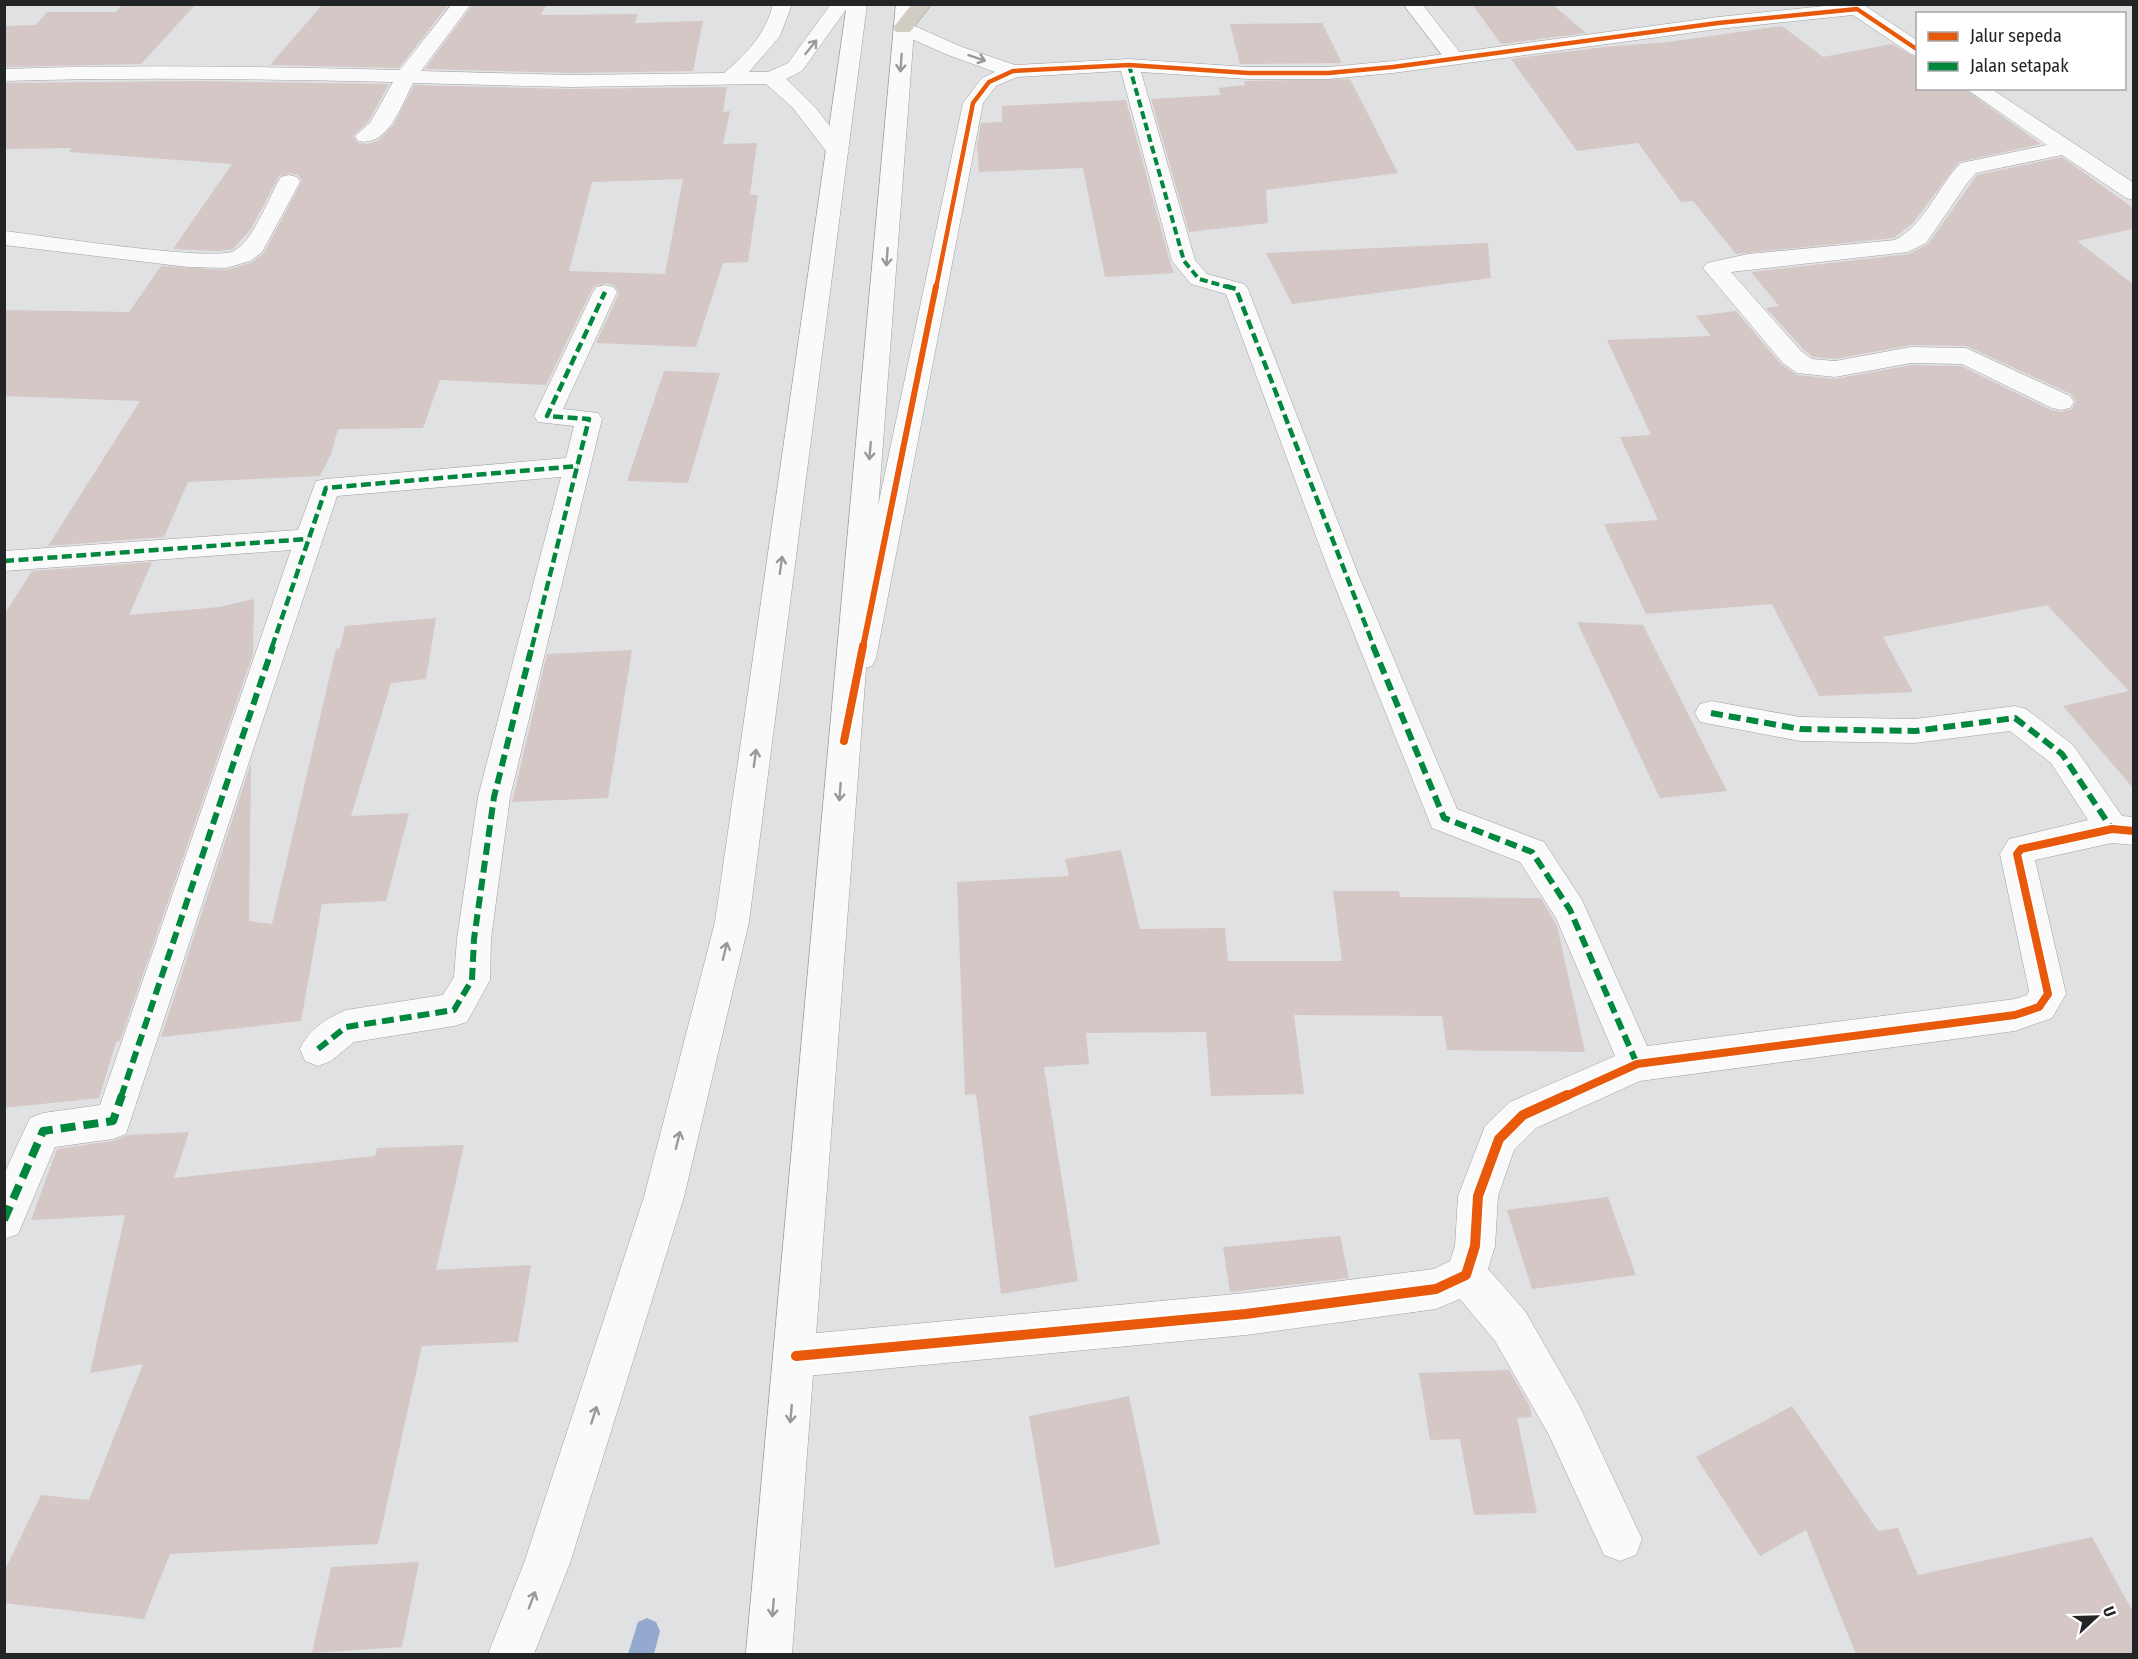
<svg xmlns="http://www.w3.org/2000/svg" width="2138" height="1659" viewBox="0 0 2138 1659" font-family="'Fira Sans Condensed',sans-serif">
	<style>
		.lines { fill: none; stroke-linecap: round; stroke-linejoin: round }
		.stream { fill: #94a9ce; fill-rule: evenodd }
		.building { fill: #d4c7c5; fill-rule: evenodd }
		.lane-casing { stroke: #9e9f9f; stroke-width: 1 }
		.street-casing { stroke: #9e9f9f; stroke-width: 1 }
		.secondary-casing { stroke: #9e9f9f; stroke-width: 1 }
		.highway-casing { stroke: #9b988c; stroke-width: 1 }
		.lane { fill: #fafafb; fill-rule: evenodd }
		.street { fill: #fafafb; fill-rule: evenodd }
		.secondary { fill: #fafafb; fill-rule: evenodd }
		.highway { fill: #d1cdc2; fill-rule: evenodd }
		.quiet-far3 { stroke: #00873e; stroke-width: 4; stroke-dasharray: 8 4; stroke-linecap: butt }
		.quiet-far2 { stroke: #00873e; stroke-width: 4.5; stroke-dasharray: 10 4.5; stroke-linecap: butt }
		.quiet-far1 { stroke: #00873e; stroke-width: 6; stroke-dasharray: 12 6; stroke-linecap: butt }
		.quiet { stroke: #00873e; stroke-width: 8; stroke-dasharray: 15 8; stroke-linecap: butt }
		.cycleway-far3-casing { stroke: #fff; stroke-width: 7 }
		.cycleway-far2-casing { stroke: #fff; stroke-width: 9 }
		.cycleway-far1-casing { stroke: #fff; stroke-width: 11 }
		.cycleway-casing { stroke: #fff; stroke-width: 14 }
		.cycleway-far3 { stroke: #e8590c; stroke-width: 4.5 }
		.cycleway-far2 { stroke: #e8590c; stroke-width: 6 }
		.cycleway-far1 { stroke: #e8590c; stroke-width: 8 }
		.cycleway { stroke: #e8590c; stroke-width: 10 }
		.oneway { stroke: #999a9b }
	</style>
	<rect width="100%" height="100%" fill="#e0e1e2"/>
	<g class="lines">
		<!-- stream -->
		<path class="stream" d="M647 1618 656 1622 660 1631 654 1654H628L638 1622Z"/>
	</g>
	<!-- building -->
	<g class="building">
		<path d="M123 4H196L141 64 4 67V26L36 25 47 12H116Z"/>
		<path d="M323 4H449L399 68 270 65Z"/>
		<path d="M473 4H547L541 15 638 14 635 23 703 21 693 71 570 73 425 69Z"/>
		<path d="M1472 4H1552L1586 33 1501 44Z"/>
		<path d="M1322 23 1342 63 1240 64 1230 24Z"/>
		<path d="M1782 26 1823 57 1892 44 1917 58V88H1963L2041 144 1959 162 1913 223 1894 238 1736 254 1693 201 1681 202 1638 143 1577 151 1511 59 1604 47 1668 42Z"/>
		<path d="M1350 79 1398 173 1266 190 1268 223 1189 232 1151 99 1221 95 1218 88 1245 85 1244 81Z"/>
		<path d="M198 81 389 84 368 122 353 136 358 143 368 144 379 140 394 124 414 85 570 89 727 87 723 112 730 111 723 144 757 143 750 195H758L748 262 723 263 696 347 596 343 619 293 614 285 606 283 596 285 591 291 546 385 440 380 423 428 338 429 331 454 320 476 188 482 164 537 48 546 140 401 4 396V310L129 312 161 266 226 270 251 263 264 253 302 181 298 175 290 173 279 176 251 229 233 249 219 251 173 249 232 164 69 152 71 148 4 149V83ZM683 179 665 274 569 271 592 182Z"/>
		<path d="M1126 100 1170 262 1174 273 1105 277 1083 168 979 172 977 145 981 123 1002 122V106Z"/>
		<path d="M2062 157 2133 208V229L2077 241 2133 284V788L2063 706 2129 691 2047 605 1883 637 1913 692 1819 696 1772 604 1646 614 1604 524 1658 520 1620 437 1651 435 1607 340 1711 336 1696 316 1736 311 1781 364 1797 375 1835 379 1911 365 1961 366 2051 410 2061 412 2072 409 2076 401 2071 394 1966 346 1911 345 1835 359 1813 357 1803 349 1766 308 1779 306 1751 272 1909 254 1928 244 1977 175Z"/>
		<path d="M1488 243 1491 278 1292 304 1266 253Z"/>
		<path d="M664 371 720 373 688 483 627 481Z"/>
		<path d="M152 562 129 615 219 607 254 599 253 654 120 1041 116 1042 99 1098 4 1108V615L32 571Z"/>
		<path d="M436 618 426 679 391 683 351 816 409 813 386 901 322 904 301 1021 161 1037 251 763 249 921 272 924 336 649 340 648 345 626Z"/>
		<path d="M1577 622 1643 625 1727 791 1660 798Z"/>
		<path d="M632 650 608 798 512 802 547 654Z"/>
		<path d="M1121 850 1140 929 1225 928 1228 961H1342L1333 891H1399L1400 897 1541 898 1557 926 1585 1052 1447 1050 1442 1016 1294 1015 1304 1094 1211 1096 1206 1032 1086 1033 1089 1064 1044 1067 1078 1281 1001 1294 976 1094 965 1095 957 882 1069 876 1065 859Z"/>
		<path d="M189 1132 174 1178 375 1156 377 1148 464 1145 436 1270 531 1265 518 1342 422 1346 378 1544 170 1554 144 1619 4 1603V1572L41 1495 89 1500 143 1364 90 1373 125 1215 31 1220 57 1149 113 1141 128 1135Z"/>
		<path d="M1608 1197 1636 1275 1532 1289 1507 1210Z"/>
		<path d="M1340 1236 1349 1278 1230 1292 1223 1247Z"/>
		<path d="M1509 1370 1530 1407 1532 1417 1517 1418 1537 1513 1474 1515 1460 1439 1430 1440 1419 1373Z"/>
		<path d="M1129 1396 1160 1544 1055 1568 1029 1416Z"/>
		<path d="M1792 1406 1878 1531 1898 1528 1918 1575 2092 1537 2133 1612V1654H1856L1806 1530 1760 1556 1696 1457Z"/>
		<path d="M419 1562 402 1647 312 1653 331 1567Z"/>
	</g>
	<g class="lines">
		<!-- lane casing -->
		<g class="lane-casing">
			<path id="lane" d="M1403 4H1422L1465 59 1462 63H1448Z"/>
		</g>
		<!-- street casing -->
		<g class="street-casing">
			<g id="street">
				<path d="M452 4H471L421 71 570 75 724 73C747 54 766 33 773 4H792L780 36 749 72H768L788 63 831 4H850L802 71 786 79 815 107 849 151 846 156 838 157 830 156 792 107 766 84 570 87 413 83C402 104 388 148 358 141L355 136 370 123 393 82C263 79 134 77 4 81V69C137 64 268 67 400 70Z"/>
				<path d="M1844 4 1864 5 1918 41V56L1911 54 1853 15 1718 29 1393 73 1328 79H1248L1141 72 1195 260 1207 274 1244 284 1248 289 1358 574 1457 809 1544 842 1582 900 1647 1046 2015 999 2027 995 2029 991 2000 854 2009 839 2088 820 2051 763 2010 731 1915 743 1800 741 1700 722 1695 713 1700 704 1711 701 1800 717 1915 719 2015 706 2026 709 2073 745 2122 816 2134 817V845L2112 843 2035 860 2066 994 2052 1018 2015 1031 1640 1081 1536 1128 1514 1150 1498 1196 1495 1246 1488 1269 1525 1311 1579 1405 1642 1539 1636 1555 1620 1561 1604 1555 1549 1435 1495 1341 1460 1299 1436 1309 1246 1335 796 1377 781 1371 775 1356 781 1341 796 1335 1246 1293 1434 1269 1450 1261 1455 1246 1458 1196 1485 1126 1510 1102 1615 1056 1556 918 1520 862 1432 828 1428 818 1330 574 1226 294 1191 284 1172 261 1121 71 1017 77 996 86 983 103 876 658 872 666 861 669 850 666 846 658 963 103 982 78 995 72 948 55 896 32 893 28 896 24H910L962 47 1015 65 1129 59 1248 67H1328L1393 61 1718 17Z"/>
				<path d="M1965 88H1990L2134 183V200L2126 198 2062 155 1976 173 1968 182 1926 243 1908 252 1731 272 1801 351 1812 359 1835 361 1911 347 1966 348 2070 396 2074 402 2070 408 2061 410 2052 408 1962 364 1911 363 1835 377 1797 373 1783 363 1703 268 1707 263 1748 254 1895 240C1925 225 1937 187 1961 163L2047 145Z"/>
				<path d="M289 175 297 177 300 182 262 252 250 261 226 268 188 267 4 245V231C40 235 211 262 234 251 252 242 268 200 278 182L281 177Z"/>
				<path d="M605 285 613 287 617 292 563 409 598 413 602 419 510 797 491 939 490 980 467 1022 454 1026 354 1042 331 1061 318 1066 305 1061 300 1049C308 1030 327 1018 346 1010L443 995 454 977 457 939 478 797 561 477 337 496 126 1134 113 1139 55 1147 18 1234 4 1239V1174L30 1118 43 1113 100 1105 291 550 4 571V551L298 530 316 481 326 479 566 458 574 426 538 422 534 416 593 292 597 287Z"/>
			</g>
		</g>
		<!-- secondary casing -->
		<g class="secondary-casing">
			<g id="secondary">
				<path d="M847 4H867L749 922 684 1197 570 1563 534 1654H488L524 1563 644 1197 715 922Z"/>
				<path d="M896 4H916L792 1654H746Z"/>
			</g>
		</g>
		<!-- highway casing -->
		<g class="highway-casing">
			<path id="highway" d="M912 4H932L910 32H896L893 28Z"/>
		</g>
		<!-- lane -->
		<use href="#lane" class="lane"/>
		<!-- street -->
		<use href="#street" class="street"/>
		<!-- secondary -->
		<use href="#secondary" class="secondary"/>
		<!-- highway -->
		<use href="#highway" class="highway"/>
		<!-- quiet-far3 -->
		<path class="quiet-far3" d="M1129 65 1184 261 1199 279 1231 288"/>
		<!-- quiet-far2 -->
		<g class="quiet-far2">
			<path d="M1226 286 1236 289 1374 647"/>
			<path d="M4 561 308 539"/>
			<path d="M272 647 326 488 578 466"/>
			<path d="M532 647 589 419 547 416 605 292"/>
		</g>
		<!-- quiet-far1 -->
		<g class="quiet-far1">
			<path d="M1373 646 1444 818 1532 852 1570 910 1637 1064"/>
			<path d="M1711 713 1800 729 1915 731 2015 718 2062 754 2112 829"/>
			<path d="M318 1049 346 1027 454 1010 472 980 474 939 494 797 532 646"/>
			<path d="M121 1097 273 646"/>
		</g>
		<!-- quiet -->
		<path class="quiet" d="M4 1220 43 1131 113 1121 122 1095"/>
		<!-- cycleway-far3 casing -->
		<g class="cycleway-far3-casing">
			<path id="cycleway-far3" d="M936 288 973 103 989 82 1013 71 1129 65 1248 73H1328L1393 67 1718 23 1857 9 1918 50"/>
		</g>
		<!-- cycleway-far2 casing -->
		<g class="cycleway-far2-casing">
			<path id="cycleway-far2" d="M863 647 936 286"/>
		</g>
		<!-- cycleway-far1 casing -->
		<g class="cycleway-far1-casing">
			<g id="cycleway-far1">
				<path d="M844 741 863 646"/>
				<path d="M1564 1097 1637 1064 2015 1015 2039 1007 2048 994 2017 854 2021 849 2112 829 2134 831"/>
			</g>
		</g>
		<!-- cycleway casing -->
		<g class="cycleway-casing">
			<path id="cycleway" d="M796 1356 1246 1314 1436 1289 1466 1275 1475 1246 1478 1196 1499 1139 1523 1115 1567 1095"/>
		</g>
		<!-- cycleway-far3 -->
		<use href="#cycleway-far3" class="cycleway-far3"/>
		<!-- cycleway-far2 -->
		<use href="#cycleway-far2" class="cycleway-far2"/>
		<!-- cycleway-far1 -->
		<use href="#cycleway-far1" class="cycleway-far1"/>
		<!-- cycleway -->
		<use href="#cycleway" class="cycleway"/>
	</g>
	<!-- one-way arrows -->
	<defs><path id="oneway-shaft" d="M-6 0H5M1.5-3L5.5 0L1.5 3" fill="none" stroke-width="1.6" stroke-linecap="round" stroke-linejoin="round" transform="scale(1.5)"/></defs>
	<g class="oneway">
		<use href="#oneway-shaft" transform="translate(811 47) rotate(-51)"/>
		<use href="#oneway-shaft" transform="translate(977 58) rotate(19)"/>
		<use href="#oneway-shaft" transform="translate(901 63) rotate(94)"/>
		<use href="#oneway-shaft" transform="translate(887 257) rotate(94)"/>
		<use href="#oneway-shaft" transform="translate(870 451) rotate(95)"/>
		<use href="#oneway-shaft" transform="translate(781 565) rotate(-82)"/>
		<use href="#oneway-shaft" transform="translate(755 758) rotate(-82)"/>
		<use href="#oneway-shaft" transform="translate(840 792) rotate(94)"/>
		<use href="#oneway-shaft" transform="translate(725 951) rotate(-76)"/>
		<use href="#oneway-shaft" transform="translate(678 1140) rotate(-76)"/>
		<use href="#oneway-shaft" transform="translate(791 1414) rotate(95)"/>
		<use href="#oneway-shaft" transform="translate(594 1415) rotate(-72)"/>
		<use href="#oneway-shaft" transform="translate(532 1600) rotate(-69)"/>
		<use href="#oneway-shaft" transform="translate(773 1608) rotate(95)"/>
	</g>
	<!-- border -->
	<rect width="2138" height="1659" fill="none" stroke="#232425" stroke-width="12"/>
	<!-- legend -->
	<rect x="1916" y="12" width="210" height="78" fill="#ffffff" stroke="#a7a7a8" stroke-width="1.5"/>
	<rect x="1928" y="32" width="30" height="9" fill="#e8590c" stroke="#a7a7a8" stroke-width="1.5"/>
	<text x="1970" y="42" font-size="18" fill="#232425">Jalur sepeda</text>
	<rect x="1928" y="62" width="30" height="9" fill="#00873e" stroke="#a7a7a8" stroke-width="1.5"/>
	<text x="1970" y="72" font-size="18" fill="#232425">Jalan setapak</text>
	<!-- north arrow -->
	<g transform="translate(2096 1617) rotate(68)" stroke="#ffffff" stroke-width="4.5" paint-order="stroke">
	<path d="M0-4.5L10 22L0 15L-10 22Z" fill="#232425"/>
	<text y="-9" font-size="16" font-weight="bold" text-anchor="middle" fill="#232425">U</text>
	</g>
</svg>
